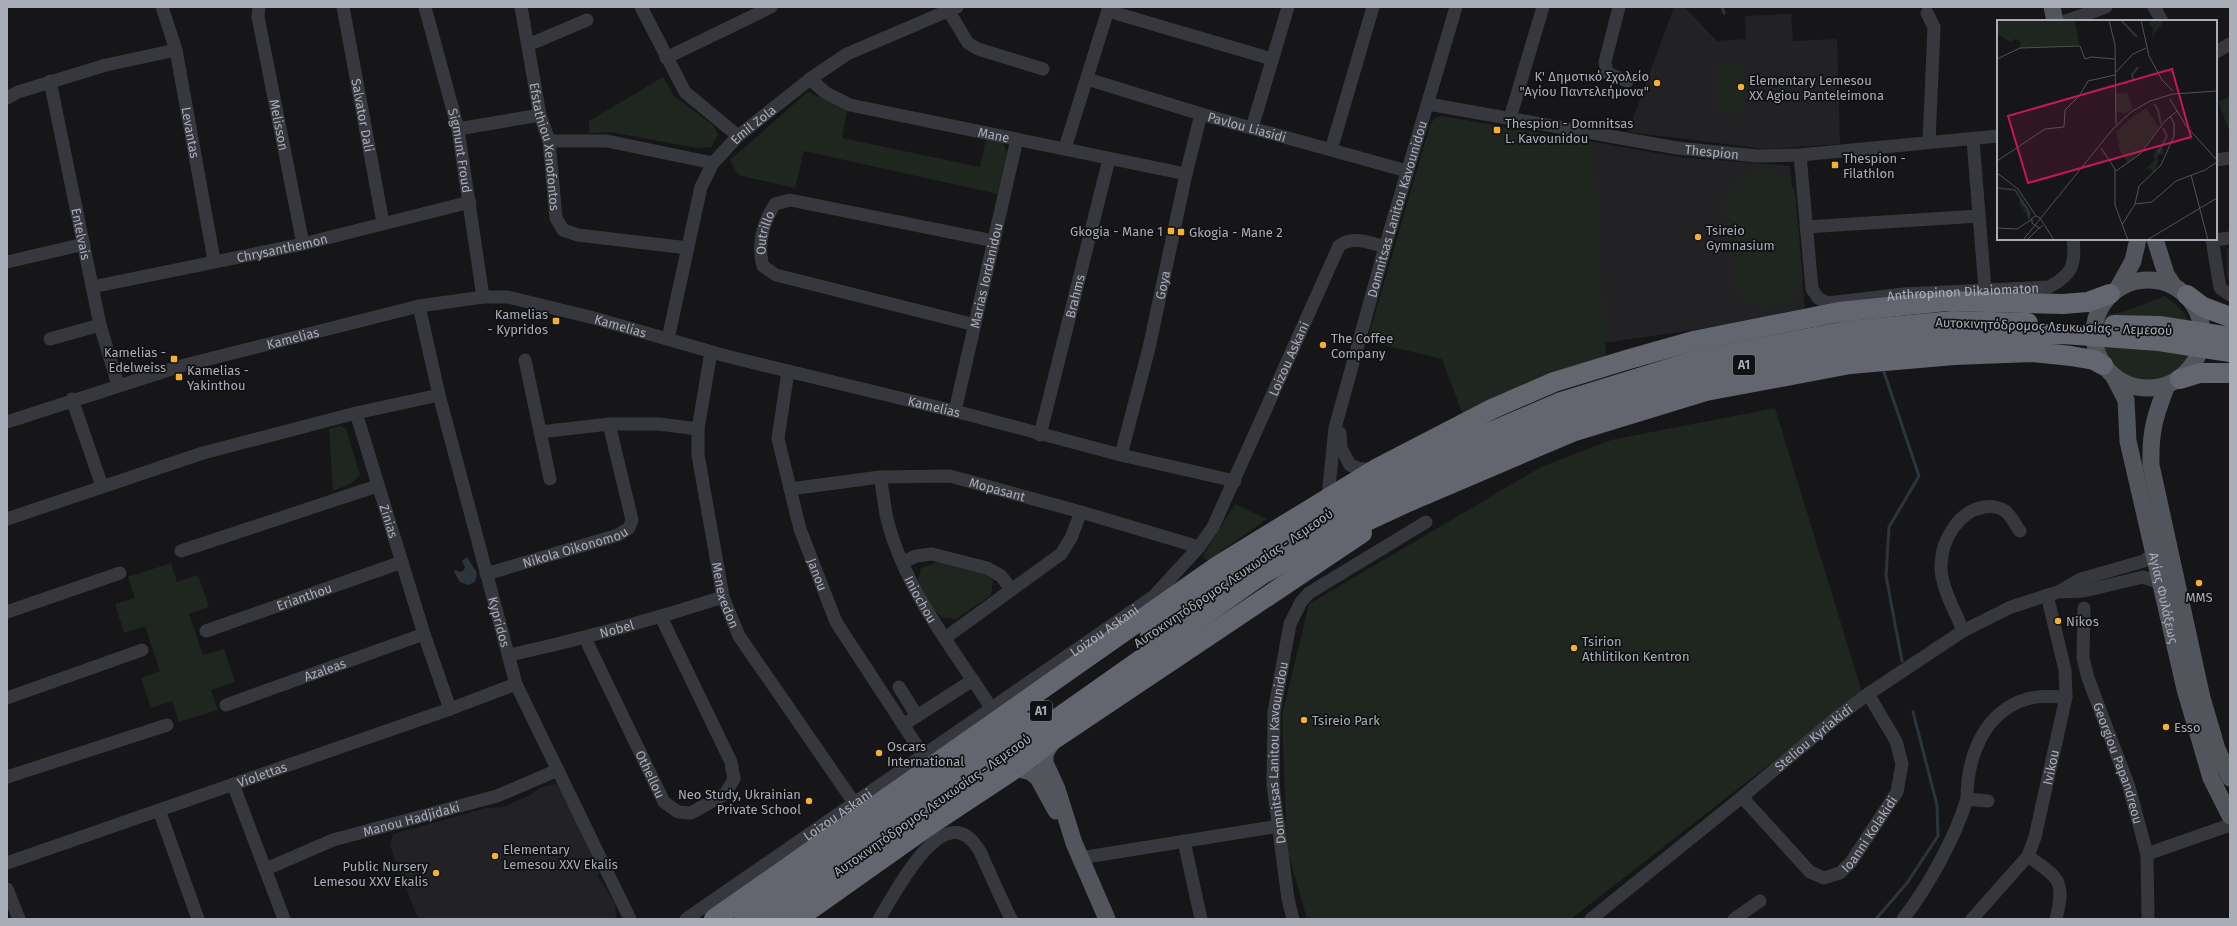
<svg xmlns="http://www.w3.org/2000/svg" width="2237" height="926" viewBox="0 0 2237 926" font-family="'Fira Sans',sans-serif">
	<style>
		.built { fill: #222225 }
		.green { fill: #1e261f }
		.water { fill: #2c353c }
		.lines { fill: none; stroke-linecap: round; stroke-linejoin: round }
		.stream { stroke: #2c353c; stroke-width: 3 }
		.minor { stroke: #37383d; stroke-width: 13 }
		.major { stroke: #53555c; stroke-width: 17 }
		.highway { stroke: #63666e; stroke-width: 20 }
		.highway-bridge { stroke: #63666e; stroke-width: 20 }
		.poi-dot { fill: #f2b134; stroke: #111113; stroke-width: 1.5 }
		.labels { text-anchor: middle; stroke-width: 3.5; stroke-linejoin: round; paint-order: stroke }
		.shield { fill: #111113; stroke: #7b7e86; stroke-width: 1 }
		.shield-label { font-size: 12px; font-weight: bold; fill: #a8adb8 }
		.poi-label { font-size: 13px; fill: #a8adb8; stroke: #111113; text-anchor: start }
		.street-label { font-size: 13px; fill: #a8adb8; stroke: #111113 }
		.inset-river { fill: none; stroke: #2c353c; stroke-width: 2 }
		.inset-road { fill: none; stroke: #505258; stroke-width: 1 }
		.view { fill: #c2185b; fill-opacity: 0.15; stroke: #c2185b; stroke-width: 2 }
		.inset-edge { fill: none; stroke: #a8adb8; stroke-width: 2 }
	</style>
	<rect width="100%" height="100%" fill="#161618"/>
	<!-- built -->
	<g class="built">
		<path d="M1674 7H1684L1717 41 1746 39 1745 16 1791 14 1793 41 1837 39 1840 144 1766 149 1628 132Z"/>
		<path d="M1593 142 1679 157 1790 166 1805 308 1746 322 1604 343Z"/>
		<path d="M2227 249H2230V284V279H2227Z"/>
		<path d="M556 784 565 797 601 867 598 876 615 904 616 919H418L390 846 393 834 486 808 503 807 530 795 542 787Z"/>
	</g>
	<!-- green -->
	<g class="green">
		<path d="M1718 63 1745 64 1744 113 1716 112Z"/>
		<path d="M663 77 674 96 714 126 718 135 711 147 697 148 610 132 589 133V121Z"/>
		<path d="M808 92 847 110 842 138 980 167 986 139 1003 143 1007 152 998 194 804 151 795 188 738 175 730 160Z"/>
		<path d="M2230 96V133L2218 102Z"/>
		<path d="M1442 116 1593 142 1606 356 1463 415 1442 359 1367 341 1430 125 1435 118Z"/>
		<path d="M1769 170 1785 177 1795 191 1803 281 1798 293 1783 305 1763 307 1747 302 1734 289 1724 200 1734 183 1752 171Z"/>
		<path d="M2165 296C2174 303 2183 309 2188 320 2211 368 2134 413 2103 354 2096 340 2098 327 2107 314L2123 312Z"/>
		<path d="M1775 408 1862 692 1571 919H1307L1287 849 1282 715 1309 604 1541 467 1611 440Z"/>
		<path d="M340 426 346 429 360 475 352 483 333 491 329 429Z"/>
		<path d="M1235 504 1267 519 1207 561 1203 556Z"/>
		<path d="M938 562 982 572 993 581 991 595 956 619 943 618 932 608 918 580 921 568Z"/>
		<path d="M171 563 177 582 198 575 209 607 189 614 203 655 224 649 235 682 211 690 218 710 179 722 172 701 151 708 141 678 160 671 145 626 124 633 115 604 135 598 128 577Z"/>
	</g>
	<!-- water -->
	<path class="water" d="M467 557 477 573 475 582 468 585 460 582 454 572 455 570 460 572 464 570 465 567 462 561Z"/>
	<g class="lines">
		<!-- stream -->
		<g class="stream">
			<path d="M1722 7 1724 13"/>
			<path d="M1884 372 1919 476 1889 527 1886 576 1902 661"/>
			<path d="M1876 919 1907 883 1938 836 1937 805 1913 712"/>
		</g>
		<!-- minor -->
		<g class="minor">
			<path id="s1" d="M162 7 176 50 214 260"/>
			<path id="s2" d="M259 7 258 17 303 244"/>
			<path id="s3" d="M343 7 383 223"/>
			<path id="s4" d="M425 7 458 129 483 297"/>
			<path id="s5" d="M521 7 540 115 549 141 556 218 563 230 578 235 688 248"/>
			<path d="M641 7 685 92 738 136"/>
			<path d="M1619 7 1605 62 1607 73 1627 81"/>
			<path d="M2154 7 2162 21"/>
			<path d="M948 10 968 43 978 49 1043 69"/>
			<path d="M1108 11 1272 59"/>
			<path d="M1927 13 1934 27 1929 142"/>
			<path d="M2066 21 2106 7"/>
			<path d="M528 45 587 20"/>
			<path d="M2216 52 2230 44"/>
			<path d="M666 58 771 7"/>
			<path id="s6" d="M810 79 826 93 850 105 1186 174"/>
			<path id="s7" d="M1087 79 1201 114 1407 171"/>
			<path id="s8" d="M50 81 100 325 118 385"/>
			<path d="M7 98 18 92 106 65 176 50"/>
			<path id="s9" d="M1428 104 1677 148 1757 156 1800 155 1998 136"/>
			<path d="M1510 118 1543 7"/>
			<path d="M1252 128 1288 7"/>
			<path d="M458 129 540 115"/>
			<path d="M1973 140 1985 289"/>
			<path d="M549 141H607L713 163"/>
			<path d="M1065 148 1109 7"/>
			<path d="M1331 150 1373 7"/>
			<path id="s10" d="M1800 155 1812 289 1818 298 1828 303 1904 294 2049 287C2072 275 2076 265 2073 239"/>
			<path d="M2216 160 2230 158"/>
			<path d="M1806 227 1979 216"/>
			<path d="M2212 239 2220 288 2230 295"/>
			<path d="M2213 240 2230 238"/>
			<path d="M7 262 84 244"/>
			<path id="s11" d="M92 287 303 244 470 202"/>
			<path id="s12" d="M419 306 439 395 516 684 630 919"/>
			<path id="s13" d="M975 325 776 275 763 266C757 245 763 222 775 204L790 200 994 241"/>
			<path d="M50 339 100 325"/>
			<path id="s14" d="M668 339 701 187 713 163 738 136 810 79 847 54 957 7"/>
			<path id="s15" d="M711 352 698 429V455L723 597 739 636 855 804"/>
			<path d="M525 360 550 479"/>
			<path id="s16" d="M788 371 778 439 800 529 836 622 923 755"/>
			<path id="s17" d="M439 395 356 413 424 634 450 709"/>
			<path d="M72 399 102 486"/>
			<path id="s18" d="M955 411 1017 139"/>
			<path id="s19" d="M7 422 181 366 419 306 483 297H508L594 318 726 356 974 416 1121 455 1235 481"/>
			<path d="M540 432 609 424H659L698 429"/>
			<path d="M1340 433 1341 448 1350 465 1360 469H1375"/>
			<path id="s20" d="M1040 435 1109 159"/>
			<path id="s21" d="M1121 455 1149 348 1186 174 1201 114"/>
			<path id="s22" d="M880 477C883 491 884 505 887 519 905 590 953 649 992 709"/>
			<path id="s23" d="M790 489 880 477 950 476 1081 512 1199 547"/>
			<path id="s24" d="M1328 497 1335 428 1385 247 1456 7"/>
			<path d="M7 519 203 453 356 413"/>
			<path d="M181 551 377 486"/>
			<path d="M903 562 916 556 932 554 987 568 1001 576 1011 589"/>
			<path id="s25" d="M486 574 618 535 629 528 632 520 609 424"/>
			<path d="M2060 591 2081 579 2144 561 2150 556 2152 548"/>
			<path id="s26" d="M2084 608 2083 658 2088 678 2129 787 2147 854 2148 919"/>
			<path d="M7 612 120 573"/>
			<path id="s27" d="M206 631 402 562"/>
			<path d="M1963 631C1955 610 1940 586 1941 564 1942 539 1959 511 1984 507 1991 506 1999 507 2005 511 2011 515 2015 525 2020 531"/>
			<path id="s28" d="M585 638 664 802 678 812 691 813 725 794 734 779 731 762 661 617"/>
			<path d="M945 638 1061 554 1071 538 1081 512"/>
			<path id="s29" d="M510 655C582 639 652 620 723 597"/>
			<path d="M899 687 917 716"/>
			<path d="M7 698 142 650"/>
			<path id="s30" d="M226 705 424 634"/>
			<path d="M903 725 973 680"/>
			<path d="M7 777 167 725"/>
			<path d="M233 784 284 919"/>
			<path id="s31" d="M1742 797 1810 872 1824 878 1840 873 1851 862 1897 792 1902 764 1896 741 1868 694"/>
			<path d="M1988 801 1967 799C1967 758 1983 712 2027 699 2039 695 2053 697 2066 697"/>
			<path d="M159 810 198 919"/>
			<path d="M1184 841 1201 919"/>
			<path d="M2147 854 2230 825"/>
			<path d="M2028 856C2058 878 2066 879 2056 919"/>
			<path d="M1080 858 1279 826"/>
			<path id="s32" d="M7 863 450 709 516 684"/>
			<path id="s33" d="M266 869 333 840 497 796 558 770"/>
			<path d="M7 889 19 919"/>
			<path id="s34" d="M686 919 1154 596 1199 547 1213 527 1339 246C1352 235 1371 243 1385 247"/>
			<path d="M879 919C895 894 943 796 977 847 982 853 984 862 988 869 995 886 1003 902 1011 919"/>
			<path id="s35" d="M1293 919 1288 899 1273 785 1274 712 1290 624 1301 602 1309 593 1426 522"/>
			<path id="s36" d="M1591 919 1742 797 1836 718 1868 694 1963 631 2011 607 2058 592 2084 591 2143 577 2160 583"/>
			<path d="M1734 919 1760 901"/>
			<path d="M1903 919C1928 887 1955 838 1967 799"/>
			<path id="s37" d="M1972 919 2028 856 2035 837 2066 697 2065 670 2047 595"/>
		</g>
		<!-- major -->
		<g class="major">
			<path d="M2052 7 2055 21"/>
			<path d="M2155 239 2166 274 2173 285"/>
			<circle cx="2148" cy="334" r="54"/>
			<path d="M2118 288 2133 261 2138 239"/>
			<path id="s38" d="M2114 377 2126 400 2128 441 2185 689 2211 778 2230 816"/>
			<path d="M2167 385C2155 416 2150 431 2151 465L2202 698 2217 749 2230 778"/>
			<path d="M1053 740 1045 754V763L1057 789 1074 843 1107 919"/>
			<path d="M1016 768 1031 772 1038 778 1056 811"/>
		</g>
		<!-- highway -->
		<g class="highway">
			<path d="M2187 295 2203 307 2230 317"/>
			<path d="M2180 379 2200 373H2230"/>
			<path d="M1339 534 1408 502 1572 432 1706 391 1850 364 1954 355 2032 352 2071 356 2094 360 2103 365"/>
			<path d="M1150 635 1261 557 1350 498"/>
			<path d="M714 919 1219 565 1376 469 1492 409 1554 382 1626 360 1693 341 1839 312 1947 301 2063 304 2088 302 2110 294"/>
			<path d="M744 919 1026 722"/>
			<path d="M772 919 1261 575 1312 546"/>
			<path d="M797 919 924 829 1016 768 1053 740 1362 533"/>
		</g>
		<!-- highway-bridge -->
		<g class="highway-bridge">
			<path d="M2114 325 2159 326 2230 337"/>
			<path d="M1339 506 1456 447 1561 402 1697 360 1846 331 1953 321 2028 323"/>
			<path d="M1296 553 1375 504 1462 461 1565 416 1701 373 1849 346 1955 337 2063 334 2159 341 2230 352"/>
		</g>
	</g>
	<!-- markers -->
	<g class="poi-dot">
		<circle cx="1657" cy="83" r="4"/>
		<circle cx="1741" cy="87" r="4"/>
		<rect x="1493" y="126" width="8" height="8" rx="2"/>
		<rect x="1831" y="161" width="8" height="8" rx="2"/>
		<rect x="1167" y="227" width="8" height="8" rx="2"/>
		<rect x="1177" y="228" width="8" height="8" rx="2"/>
		<circle cx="1698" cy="237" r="4"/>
		<rect x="552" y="317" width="8" height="8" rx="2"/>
		<circle cx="1323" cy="345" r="4"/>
		<rect x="170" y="355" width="8" height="8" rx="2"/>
		<rect x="175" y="373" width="8" height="8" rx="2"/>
		<circle cx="2199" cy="583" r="4"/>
		<circle cx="2058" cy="621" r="4"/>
		<circle cx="1574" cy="648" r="4"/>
		<circle cx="1304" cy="720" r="4"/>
		<circle cx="2166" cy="727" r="4"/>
		<circle cx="879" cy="753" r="4"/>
		<circle cx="809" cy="801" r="4"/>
		<circle cx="495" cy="856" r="4"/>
		<circle cx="436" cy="873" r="4"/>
	</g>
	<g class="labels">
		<!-- shield labels -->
		<g class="shield">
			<rect x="1733" y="355" width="22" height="20" rx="3"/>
			<rect x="1030" y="701" width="22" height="20" rx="3"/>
		</g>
		<g class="shield-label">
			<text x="1744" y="369">A1</text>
			<text x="1041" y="715">A1</text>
		</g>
		<!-- poi labels -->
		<g class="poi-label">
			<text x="1649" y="81" text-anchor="end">Κ' Δημοτικό Σχολείο<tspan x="1649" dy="15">"Αγίου Παντελεήμονα"</tspan></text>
			<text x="1749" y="85">Elementary Lemesou<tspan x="1749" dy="15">XX Agiou Panteleimona</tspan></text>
			<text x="1505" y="128">Thespion - Domnitsas<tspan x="1505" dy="15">L. Kavounidou</tspan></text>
			<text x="1843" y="163">Thespion -<tspan x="1843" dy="15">Filathlon</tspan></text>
			<text x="1706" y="235">Tsireio<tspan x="1706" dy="15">Gymnasium</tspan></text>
			<text x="1163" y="236" text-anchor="end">Gkogia - Mane 1</text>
			<text x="1189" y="237">Gkogia - Mane 2</text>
			<text x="548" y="319" text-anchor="end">Kamelias<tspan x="548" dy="15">- Kypridos</tspan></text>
			<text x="1331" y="343">The Coffee<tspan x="1331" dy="15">Company</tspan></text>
			<text x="166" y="357" text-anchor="end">Kamelias -<tspan x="166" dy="15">Edelweiss</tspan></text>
			<text x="187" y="375">Kamelias -<tspan x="187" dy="15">Yakinthou</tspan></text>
			<text x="2199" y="602" text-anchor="middle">MMS</text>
			<text x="2066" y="626">Nikos</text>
			<text x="1582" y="646">Tsirion<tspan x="1582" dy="15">Athlitikon Kentron</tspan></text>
			<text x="1312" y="725">Tsireio Park</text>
			<text x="2174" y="732">Esso</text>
			<text x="887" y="751">Oscars<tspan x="887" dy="15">International</tspan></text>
			<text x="801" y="799" text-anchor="end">Neo Study, Ukrainian<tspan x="801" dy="15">Private School</tspan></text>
			<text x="503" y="854">Elementary<tspan x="503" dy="15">Lemesou XXV Ekalis</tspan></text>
			<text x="428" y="871" text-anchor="end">Public Nursery<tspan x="428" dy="15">Lemesou XXV Ekalis</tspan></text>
		</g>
		<!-- street labels -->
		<g class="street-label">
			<text dy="5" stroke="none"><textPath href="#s3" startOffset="110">Salvator Dali</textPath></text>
			<text dy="5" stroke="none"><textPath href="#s2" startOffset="120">Melisson</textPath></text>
			<text dy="5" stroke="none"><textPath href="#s14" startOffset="238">Emil Zola</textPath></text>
			<text dy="5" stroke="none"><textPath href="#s7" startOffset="167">Pavlou Liasidi</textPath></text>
			<text dy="5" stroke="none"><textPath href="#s1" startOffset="129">Levantas</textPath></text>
			<text dy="5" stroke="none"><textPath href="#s6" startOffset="195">Mane</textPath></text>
			<text dy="5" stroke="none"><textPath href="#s5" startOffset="142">Efstathiou Xenofontos</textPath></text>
			<text dy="5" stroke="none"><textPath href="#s4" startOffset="148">Sigmunt Froud</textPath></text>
			<text dy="5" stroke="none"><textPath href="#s9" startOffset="288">Thespion</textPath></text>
			<text dy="5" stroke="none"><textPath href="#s24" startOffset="297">Domnitsas Lanitou Kavounidou</textPath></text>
			<text dy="5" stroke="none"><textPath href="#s13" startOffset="255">Outrillo</textPath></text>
			<text dy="5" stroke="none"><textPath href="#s8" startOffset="156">Entelvais</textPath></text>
			<text dy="5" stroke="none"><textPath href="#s11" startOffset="194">Chrysanthemon</textPath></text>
			<text dy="5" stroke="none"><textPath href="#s18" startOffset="139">Marias Iordanidou</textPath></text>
			<text dy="5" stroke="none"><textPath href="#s21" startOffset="175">Goya</textPath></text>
			<text dy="5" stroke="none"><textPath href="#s10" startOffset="292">Anthropinon Dikaiomaton</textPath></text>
			<text dy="5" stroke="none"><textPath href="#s20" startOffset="143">Brahms</textPath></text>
			<text dy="5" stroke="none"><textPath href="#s19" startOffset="634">Kamelias</textPath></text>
			<text transform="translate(2054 326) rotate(2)" y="5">Αυτοκινητόδρομος Λευκωσίας - Λεμεσού</text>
			<text dy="5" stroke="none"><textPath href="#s19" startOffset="298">Kamelias</textPath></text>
			<text dy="5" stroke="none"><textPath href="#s34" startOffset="844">Loizou Askani</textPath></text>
			<text dy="5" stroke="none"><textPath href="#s19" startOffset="958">Kamelias</textPath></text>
			<text dy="5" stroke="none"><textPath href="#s23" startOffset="210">Mopasant</textPath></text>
			<text dy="5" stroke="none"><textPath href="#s17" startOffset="198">Zinias</textPath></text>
			<text dy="5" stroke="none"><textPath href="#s25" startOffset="93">Nikola Oikonomou</textPath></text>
			<text dy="5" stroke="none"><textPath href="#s16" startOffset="210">Janou</textPath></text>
			<text transform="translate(1233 578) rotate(-34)" y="5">Αυτοκινητόδρομος Λευκωσίας - Λεμεσού</text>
			<text dy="5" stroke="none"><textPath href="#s15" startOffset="247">Menexedon</textPath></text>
			<text dy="5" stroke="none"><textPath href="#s27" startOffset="104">Erianthou</textPath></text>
			<text dy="5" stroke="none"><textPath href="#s38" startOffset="228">Αγίας Φυλάξεως</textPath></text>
			<text dy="5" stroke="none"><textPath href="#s22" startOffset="130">Iniochou</textPath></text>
			<text dy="5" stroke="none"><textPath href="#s12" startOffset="326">Kypridos</textPath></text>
			<text dy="5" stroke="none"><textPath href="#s29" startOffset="110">Nobel</textPath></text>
			<text dy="5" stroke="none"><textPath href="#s34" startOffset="508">Loizou Askani</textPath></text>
			<text dy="5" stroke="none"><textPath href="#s30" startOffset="105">Azaleas</textPath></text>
			<text dy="5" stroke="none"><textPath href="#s36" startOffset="287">Steliou Kyriakidi</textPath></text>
			<text dy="5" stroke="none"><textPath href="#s35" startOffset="168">Domnitsas Lanitou Kavounidou</textPath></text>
			<text dy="5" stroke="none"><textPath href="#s26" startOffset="161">Georgiou Papandreou</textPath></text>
			<text dy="5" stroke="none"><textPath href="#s37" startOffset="176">Ivikou</textPath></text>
			<text dy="5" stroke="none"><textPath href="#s32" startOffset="270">Violettas</textPath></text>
			<text dy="5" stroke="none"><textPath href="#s28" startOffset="151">Othellou</textPath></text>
			<text transform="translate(932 805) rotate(-35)" y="5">Αυτοκινητόδρομος Λευκωσίας - Λεμεσού</text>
			<text dy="5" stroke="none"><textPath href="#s34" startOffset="184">Loizou Askani</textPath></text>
			<text dy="5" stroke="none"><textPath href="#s33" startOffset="154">Manou Hadjidaki</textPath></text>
			<text dy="5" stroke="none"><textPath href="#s31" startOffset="182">Ioanni Kolakidi</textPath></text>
		</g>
	</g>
	<!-- overview -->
	<g transform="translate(1997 20)">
		<rect width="220" height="220" fill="#161618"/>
		<path d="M0 0H78L82 25 24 28 23 21 18 19 14 22 0 14ZM153 0H168L155 17 156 8 153 6ZM130 73 136 88 127 95 124 92H118L119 74ZM149 88 162 107 145 130 131 143 123 131 119 112 134 98ZM163 126 167 129 165 135H161L160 139 162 140 157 152 151 148 146 152 159 139 156 137 157 132ZM23 177 34 192 32 200 22 182Z" fill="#1e261f"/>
		<path class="inset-river" d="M124 0 140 17M137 61 135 55 141 47M157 84 161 90 164 104M161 133 170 116 166 108M0 168 18 170 32 192V198"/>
		<path class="inset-road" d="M112 0 118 25 119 104M144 0 152 36 165 60 176 71M0 39 23 28 83 26 88 39 94 37 118 39M118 53 136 34 149 28M173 79 189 106 220 140M104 128 118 149M0 141 48 109 67 107 68 90 83 75 91 61 118 55M118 149V185L131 220M119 151 143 134 168 101 180 91M0 153 21 169 39 196M194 155 211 220M138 184 155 182 179 161 208 150 220 142M46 205 43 208 39 206 35 203V198L39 196 43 198 57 220M125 205 138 184 142 166 164 145 177 116V103L173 96M0 208 20 209 35 199M26 220 115 110 134 92 153 81 176 74 220 71M30 220 42 208M150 220 220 178"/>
		<path class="view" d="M175 49 194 117 31 163 11 96Z"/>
		<rect width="220" height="220" class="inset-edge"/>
	</g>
	<!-- border -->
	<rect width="2237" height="926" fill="none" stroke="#a8adb8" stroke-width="16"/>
</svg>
